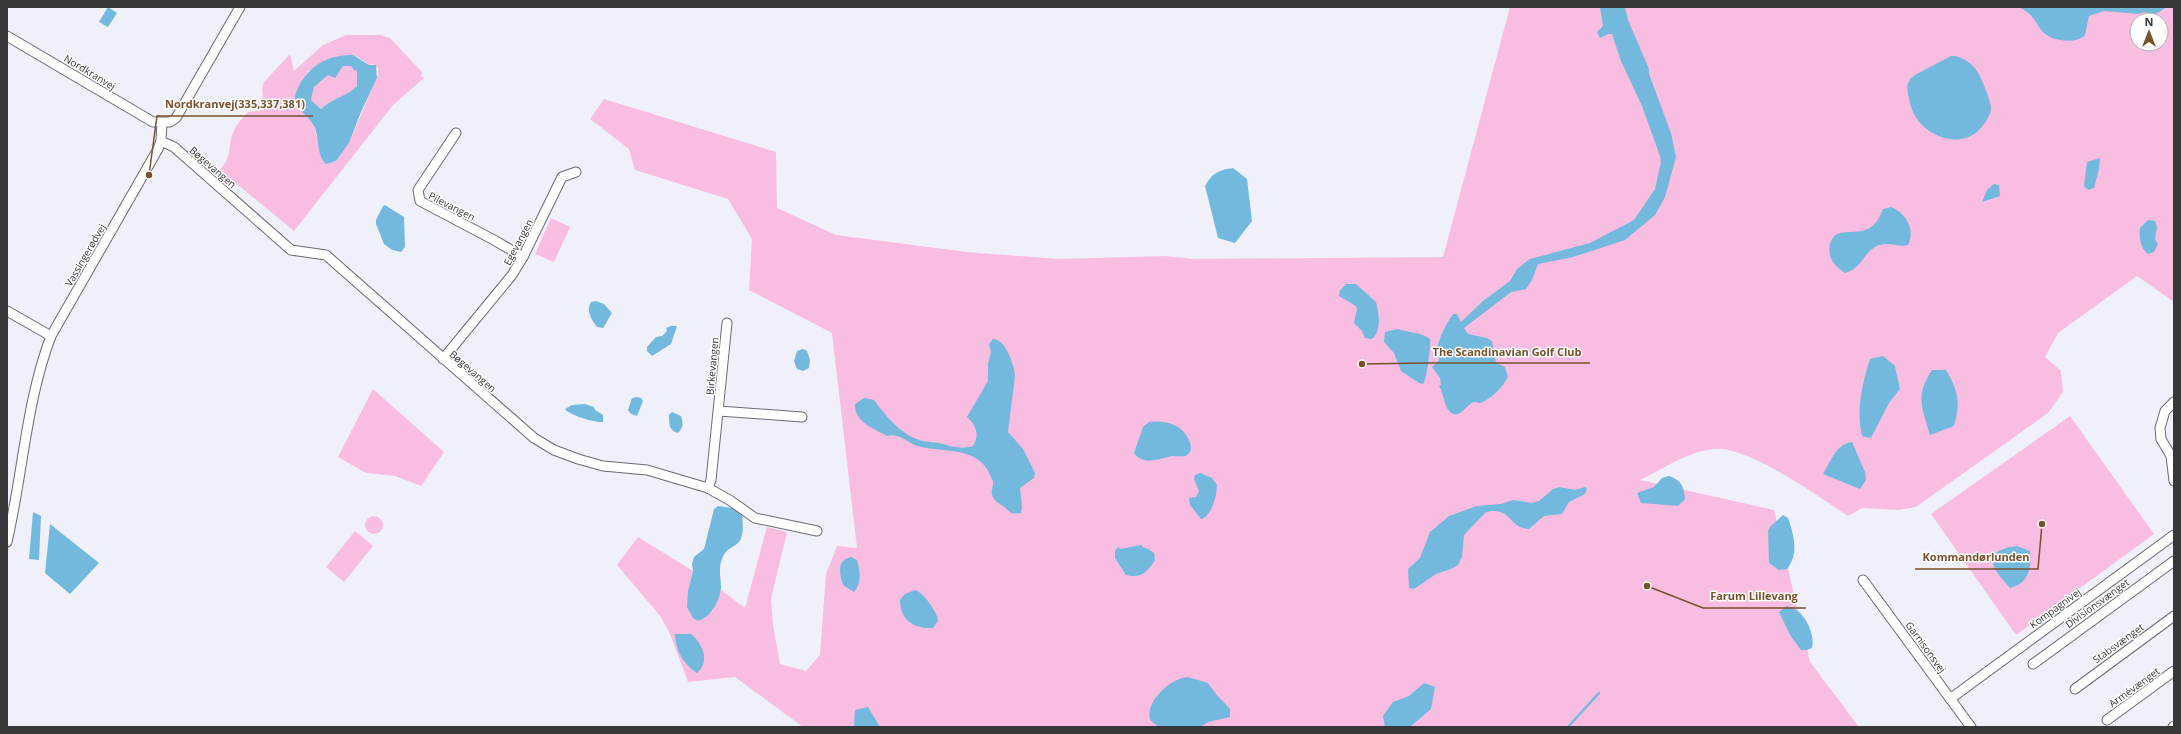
<svg xmlns="http://www.w3.org/2000/svg" width="2181" height="734" viewBox="0 0 2181 734" font-family="'Open Sans',sans-serif">
	<style>
		.green { fill: #f8bde0; fill-rule: evenodd }
		.water { fill: #73b8dd; fill-rule: evenodd }
		.lines { fill: none; stroke-linecap: round; stroke-linejoin: round }
		.stream { stroke: #73b8dd; stroke-width: 2.5 }
		.minor-casing { stroke: #6a6a74; stroke-width: 11 }
		.minor { stroke: #fff; stroke-width: 9 }
		.labels { text-anchor: middle; stroke-width: 3; stroke-linejoin: round; paint-order: stroke }
		.street-label { font-size: 10px; fill: #37363b; stroke: #fff }
		.leader { fill: none; stroke: #76512c; stroke-width: 1.5 }
		.callout-dot { fill: #76512c; stroke: #fff; stroke-width: 1.5 }
		.callout-label { font-size: 11px; text-anchor: middle; font-weight: bold; fill: #76512c; stroke: #fff; stroke-width: 3; stroke-linejoin: round; paint-order: stroke }
	</style>
	<rect width="100%" height="100%" fill="#f0f0fb"/>
	<!-- green -->
	<g class="green">
		<path d="M1510 7H2174V302L2137 276 2058 333 2045 357 2061 371 2063 392 2048 413 1916 507 1899 510 1862 508 1848 516C1819 497 1746 444 1713 449 1687 452 1663 469 1640 480L1774 510 1810 662 1859 727H803L735 677 688 682 670 634 661 617 617 565 638 537 693 571 688 591 712 612 721 590 745 608 767 527 787 532 771 599 773 625 780 664 806 671 820 655 826 574 837 546 857 548 832 333 749 290 752 239 728 199 635 170 629 149 590 119 604 99 776 152 777 208 836 235 967 252 1059 259 1164 256 1194 259 1443 257ZM2137 20H2161V44H2137ZM1895 366 1900 389 1889 403 1871 437Z"/>
		<path d="M346 35H381L390 38 422 72 421 76 424 78 393 105 294 231 226 175 221 169C233 153 227 149 233 133 236 124 242 119 248 112L264 110 262 88 264 82 290 54 294 71 323 45ZM351 55 358 57 369 65 373 64 378 68V75L349 143 335 162H323L314 125 296 103 295 96 308 71Z"/>
		<path d="M343 66H351L357 71V86L343 98C334 98 328 102 321 109L311 100 314 87 328 75 335 77Z"/>
		<path d="M551 218 570 227 554 262 535 254Z"/>
		<path d="M373 389 444 452 421 486 395 476 366 473 338 457Z"/>
		<path d="M2070 416 2154 534 2016 635 1931 514Z"/>
		<circle cx="374" cy="525" r="9"/>
		<path d="M355 531 373 546 344 582 326 567Z"/>
	</g>
	<!-- water -->
	<g class="water">
		<path d="M108 7 117 13 108 27 99 22Z"/>
		<path d="M1600 7H1625L1628 20 1649 69V74L1671 133 1676 157 1665 197 1655 215 1625 240 1573 257 1538 264 1532 280 1526 289 1511 292 1464 328 1468 334 1487 338 1492 341 1496 363 1505 367 1508 377C1503 387 1491 399 1480 403 1478 403 1476 402 1474 402 1467 404 1461 417 1453 414 1444 410 1444 393 1439 386L1441 385 1440 378 1432 367 1439 360 1436 351C1440 337 1444 327 1453 314H1457L1461 322 1483 301 1510 281 1517 269 1530 259 1590 243 1634 220 1655 189 1661 162 1660 156 1642 106 1621 61 1612 34H1608L1600 38 1597 32 1603 26Z"/>
		<path d="M2018 7H2167L2154 15 2144 12 2139 14 2104 11 2089 16 2085 35C2076 45 2050 41 2042 31 2034 20 2032 13 2018 7Z"/>
		<path d="M353 55 369 65H376L377 78 361 112 349 143 336 161 326 164C317 157 319 138 315 128 310 116 295 109 295 96 303 70 325 54 353 55ZM343 66H351L354 70 357 71V86C346 97 332 98 321 109L311 100 314 87 328 75 335 78Z"/>
		<path d="M1951 56C1960 55 1972 63 1977 71 1981 77 1991 101 1991 108 1991 114 1987 120 1984 124 1966 151 1929 139 1915 116 1910 107 1908 95 1907 86L1910 79 1915 75Z"/>
		<path d="M2100 158 2099 169 2094 188 2088 190 2084 186 2087 162Z"/>
		<path d="M1233 168 1247 179 1252 221 1235 243 1218 238 1205 186C1212 173 1219 170 1233 168Z"/>
		<path d="M1994 184 1999 185 2000 196 1982 202 1987 190Z"/>
		<path d="M385 205 404 217 405 247 401 252 392 250 384 244 376 224V220L383 206Z"/>
		<path d="M1891 207C1906 213 1916 230 1908 245 1897 248 1886 240 1875 247 1862 255 1863 267 1845 273 1841 270 1836 267 1833 262 1827 254 1828 236 1840 233 1849 231 1860 233 1868 229 1876 225 1880 217 1883 209Z"/>
		<path d="M2148 220 2155 221 2157 227 2155 239 2158 244 2154 252 2148 254C2140 248 2139 237 2140 228Z"/>
		<path d="M1346 284H1356L1376 302C1379 313 1382 331 1372 339L1365 338 1362 331 1354 323 1357 309 1356 306 1339 296 1340 290Z"/>
		<path d="M596 301 604 304 612 313 603 328 597 327C591 320 586 310 591 302Z"/>
		<path d="M671 326H677L671 344 652 356 647 351V347L656 337 662 336 667 331 666 328Z"/>
		<path d="M1398 329C1408 333 1422 332 1430 339 1431 345 1427 380 1423 384L1419 383 1401 371 1394 353 1384 342 1385 332Z"/>
		<path d="M993 339C1006 339 1014 365 1015 376L1008 432 1023 449 1035 473 1034 478 1020 488 1022 507 1021 513C1010 515 1011 512 1003 506 1000 504 996 502 994 499 989 492 994 488 993 481 991 476 986 466 982 463 965 446 936 453 915 445 905 441 899 433 887 436 873 428 854 422 855 404L864 398 874 400C888 419 905 440 930 442 934 443 936 442 939 443 950 446 962 450 973 446 980 435 976 425 967 417L988 381V364L991 352 989 344Z"/>
		<path d="M803 349 807 351 810 360 809 368 803 371 797 369 794 361 797 351Z"/>
		<path d="M1883 356 1895 366 1900 389 1889 403 1871 438 1862 436C1856 410 1862 384 1870 359Z"/>
		<path d="M1932 370H1946C1958 390 1961 403 1954 426L1930 435C1922 408 1915 395 1932 370Z"/>
		<path d="M637 397 641 398 643 401 637 416 631 414 628 410 632 398Z"/>
		<path d="M585 404 594 407 595 410 603 415V422C595 423 569 415 565 409L572 405Z"/>
		<path d="M672 412 681 416C683 423 684 427 678 433 669 431 669 424 669 415Z"/>
		<path d="M1149 422C1167 420 1184 425 1190 443 1192 449 1191 452 1186 456 1182 457 1177 456 1173 456 1160 458 1144 467 1134 453L1143 427Z"/>
		<path d="M1852 442 1865 472 1866 480 1860 489 1823 474C1831 461 1836 444 1852 442Z"/>
		<path d="M1200 473 1212 478 1217 485C1217 495 1212 516 1201 519L1190 505 1189 498 1196 497 1199 491 1194 479 1195 475Z"/>
		<path d="M1669 476C1681 480 1684 486 1685 499L1678 506 1641 503 1637 493 1654 487 1662 478Z"/>
		<path d="M1560 487 1575 490 1585 487 1587 489 1585 494 1569 502 1562 514 1544 516 1529 529C1508 528 1512 506 1486 512L1464 535 1462 557 1458 565 1451 569 1436 574 1414 589 1409 588 1408 569 1420 558 1430 532 1449 516 1477 506 1501 504 1513 500 1532 503 1539 501 1553 489Z"/>
		<path d="M718 506 732 508 742 515C743 523 744 536 739 542 732 549 727 547 722 559 718 569 721 578 721 587 720 601 711 617 698 621L693 618 687 607 688 591 693 571 692 564 694 557 704 549 714 509Z"/>
		<path d="M33 512 41 516 39 560 29 559Z"/>
		<path d="M1783 515 1788 518C1794 535 1799 554 1787 569L1779 570 1769 563 1768 531 1770 527Z"/>
		<path d="M50 524 99 563 70 594 45 573Z"/>
		<path d="M1142 545V547L1148 549 1154 553 1155 560C1148 572 1140 579 1126 575L1115 558V550L1119 547 1120 549Z"/>
		<path d="M2017 546 2030 551C2032 568 2028 584 2010 588 1991 567 1980 551 2017 546Z"/>
		<path d="M851 557 857 560C860 571 862 583 854 592L843 585C839 573 837 560 851 557Z"/>
		<path d="M915 590C923 592 938 613 938 621L933 628C914 629 900 620 900 600L905 594Z"/>
		<path d="M1787 606C1791 608 1796 609 1799 612 1808 620 1815 637 1812 648L1807 650H1801L1790 635 1779 612Z"/>
		<path d="M675 634H691C702 643 711 661 697 673 684 665 675 650 675 634Z"/>
		<path d="M1188 677 1208 683 1216 694 1230 709V717L1208 722 1200 727H1159L1150 720C1145 701 1171 678 1188 677Z"/>
		<path d="M1424 683 1435 687 1431 709 1410 727H1385L1383 716 1393 702 1409 696Z"/>
		<path d="M868 707 880 727H854L855 710Z"/>
	</g>
	<g class="lines">
		<!-- stream -->
		<path class="stream" d="M1568 727 1599 693"/>
		<!-- minor casing -->
		<g class="minor-casing">
			<g id="minor">
				<path d="M7 36 153 122H170L176 118 240 7"/>
				<path d="M456 133 418 190 420 201 494 240 523 257"/>
				<path d="M161 141 174 147 291 250 326 255 534 438 554 450 578 459 603 466 647 470 708 488 731 501 755 518 817 531"/>
				<path d="M7 311 51 336"/>
				<path d="M443 359 512 275 523 257 562 177 576 172"/>
				<path d="M2174 402 2165 411 2160 428 2161 439 2171 456 2174 481"/>
				<path d="M719 411 802 417"/>
				<path d="M708 488 711 480 727 323"/>
				<path d="M7 542C23 473 26 402 51 336L158 149 161 141 162 123"/>
				<path d="M1863 580 1971 727"/>
				<path d="M2033 664 2174 561"/>
				<path d="M2075 689 2174 616"/>
				<path d="M1950 699 2174 535"/>
				<path d="M2107 720 2174 671"/>
				<path d="M2173 727 2174 726"/>
			</g>
		</g>
		<!-- minor -->
		<use href="#minor" class="minor"/>
	</g>
	<g class="labels">
		<!-- street labels -->
		<g class="street-label">
			<text transform="translate(90 72) rotate(31)" y="4">Nordkranvej</text>
			<text transform="translate(213 167) rotate(41)" y="4">Bøgevangen</text>
			<text transform="translate(452 206) rotate(27)" y="4">Pilevangen</text>
			<text transform="translate(518 242) rotate(-62)" y="4">Egevangen</text>
			<text transform="translate(85 255) rotate(-60)" y="4">Vassingerødvej</text>
			<text transform="translate(712 366) rotate(-85)" y="4">Birkevangen</text>
			<text transform="translate(473 371) rotate(41)" y="4">Bøgevangen</text>
			<text transform="translate(2097 603) rotate(-36)" y="4">Divisionsvænget</text>
			<text transform="translate(2055 608) rotate(-36)" y="4">Kompagnivej</text>
			<text transform="translate(2118 643) rotate(-36)" y="4">Stabsvænget</text>
			<text transform="translate(1926 647) rotate(54)" y="4">Garnisonsvej</text>
			<text transform="translate(2134 687) rotate(-36)" y="4">Armévænget</text>
		</g>
	</g>
	<!-- callouts -->
	<path class="leader" d="M149 175L157 116H313M1362 364L1425 363H1590M2042 524L2038 569H1915M1647 586L1703 608H1806"/>
	<g class="callout-dot">
		<circle cx="149" cy="175" r="4"/>
		<circle cx="1362" cy="364" r="4"/>
		<circle cx="2042" cy="524" r="4"/>
		<circle cx="1647" cy="586" r="4"/>
	</g>
	<g class="callout-label">
		<text x="235" y="108">Nordkranvej(335,337,381)</text>
		<text x="1507" y="356">The Scandinavian Golf Club</text>
		<text x="1976" y="561">Kommandørlunden</text>
		<text x="1754" y="600">Farum Lillevang</text>
	</g>
	<!-- border -->
	<rect width="2181" height="734" fill="none" stroke="#37363b" stroke-width="16"/>
	<!-- north arrow -->
	<g transform="translate(2149 32)"><circle r="19" fill="#ffffff" stroke="#afafb1"/>
	<path d="M0-3L7 15L0 10L-7 15Z" fill="#76512c"/>
	<text y="-6" font-size="11" font-weight="bold" text-anchor="middle" fill="#37363b">N</text>
	</g>
</svg>
